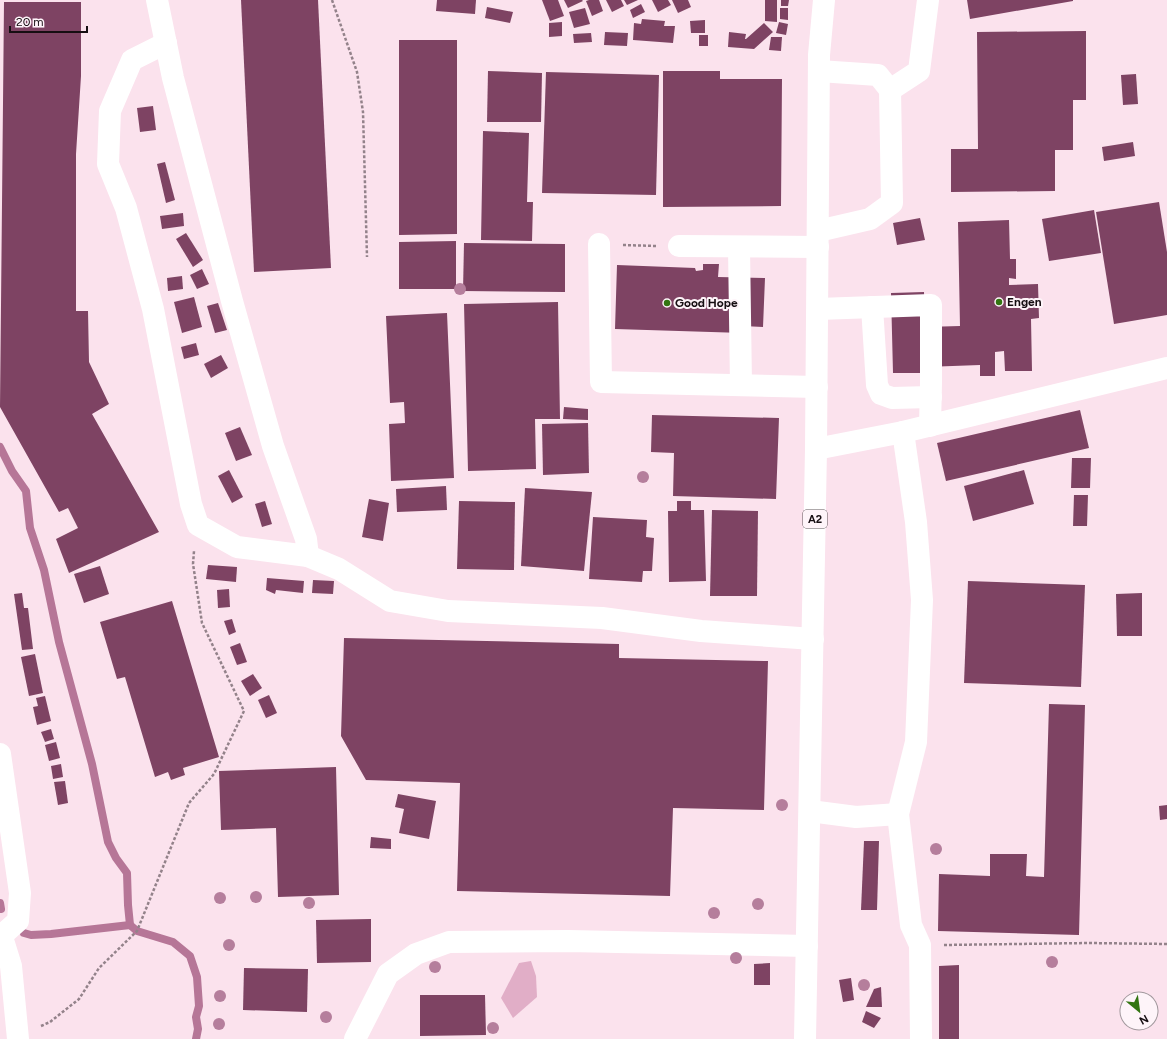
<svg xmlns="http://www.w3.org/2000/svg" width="1167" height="1039" viewBox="0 0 1167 1039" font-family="Figtree,sans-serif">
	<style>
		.green { fill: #e1aec7 }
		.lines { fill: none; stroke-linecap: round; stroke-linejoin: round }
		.stream { stroke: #b67697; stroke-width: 8 }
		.building { fill: #7e4363 }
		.path { stroke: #93828a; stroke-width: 2.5; stroke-dasharray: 3 2; stroke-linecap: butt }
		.minor { stroke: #fff; stroke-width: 22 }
		.major { stroke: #fff; stroke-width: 22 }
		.tree { fill: #b57e9c }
		.poi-dot { fill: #337512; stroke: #fef4f9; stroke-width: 1.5 }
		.labels { text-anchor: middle; stroke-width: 4; stroke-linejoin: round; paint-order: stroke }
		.shield { fill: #fef4f9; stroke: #5c5357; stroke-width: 1 }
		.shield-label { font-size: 11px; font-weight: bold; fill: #160e12 }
		.poi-label { font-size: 12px; font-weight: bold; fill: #160e12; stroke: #fef4f9; text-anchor: start }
	</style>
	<rect width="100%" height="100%" fill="#fbe2ed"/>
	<!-- green -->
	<path class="green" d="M531 961 536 976 537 997 513 1018 501 998 519 963Z"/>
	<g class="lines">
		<!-- stream -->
		<g class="stream">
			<path d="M0 447 12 471 26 491 30 528 44 570 59 642 92 764 108 842 116 858 127 873 128 905 130 925 137 931 173 942 190 956 197 977 199 1006 196 1017 198 1029 196 1039"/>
			<path d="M0 903 1 909"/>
			<path d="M24 933 31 935 51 934 130 925"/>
		</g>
	</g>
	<!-- building -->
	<g class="building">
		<path d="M241 0H318L331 268 254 272Z"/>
		<path d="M437 0H476L475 14 436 11Z"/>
		<path d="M542 0H558L564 16 550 21Z"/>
		<path d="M564 0H582L583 1 568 8Z"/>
		<path d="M589 0H599L603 11 592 16 586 1Z"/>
		<path d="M606 0H621L624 6 612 12Z"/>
		<path d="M624 0H638L627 5Z"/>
		<path d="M652 0H668L671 5 658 12Z"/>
		<path d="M672 0H688L691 7 678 13Z"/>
		<path d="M765 0H777V22L765 21Z"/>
		<path d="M781 0H789L788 6H781Z"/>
		<path d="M967 0H1073V1L970 19Z"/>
		<path d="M4 2H81V76L76 154V311H88L89 362 109 404 92 414 159 532 69 573 56 539 78 528 68 508 59 512 0 407Z"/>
		<path d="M641 4 645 12 633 18 630 10Z"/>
		<path d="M487 7 513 12 510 23 485 18Z"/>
		<path d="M585 8 590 24 574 28 569 12Z"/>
		<path d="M780 8H788V20L780 19Z"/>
		<path d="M642 19 665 21 664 26H675L673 43 633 40 634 23 641 24Z"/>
		<path d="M705 20V33H691L690 21Z"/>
		<path d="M562 22V36L549 37V23Z"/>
		<path d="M779 22 788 24 786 35 776 33Z"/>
		<path d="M764 23 773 32 754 49 728 47 729 32 746 34 745 39H746Z"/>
		<path d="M1086 31V100H1073V150H1055V191L951 192V149H978L977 32Z"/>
		<path d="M605 32 628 33 627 46 604 45Z"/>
		<path d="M591 33 592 42 574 43 573 34Z"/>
		<rect x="699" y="35" width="9" height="11"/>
		<path d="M771 37H782L781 51 769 50Z"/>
		<path d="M399 40H457V234L399 235Z"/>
		<path d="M488 71 542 73 541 122H487Z"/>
		<path d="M663 71H720V79H782L781 206 663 207Z"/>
		<path d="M546 72 659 75 656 195 542 193Z"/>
		<path d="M1136 74 1138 104 1123 105 1121 75Z"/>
		<path d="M153 106 156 130 140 132 137 108Z"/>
		<path d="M483 131 529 133 527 202H533L532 241 481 240Z"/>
		<path d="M1133 142 1135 156 1104 161 1102 147Z"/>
		<path d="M165 162 175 200 166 203 157 164Z"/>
		<path d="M1159 202 1167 252V315L1114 324 1096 212Z"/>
		<path d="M1094 210 1101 253 1049 261 1042 219Z"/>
		<path d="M183 213 184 226 162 229 160 216Z"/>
		<path d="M920 218 925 240 897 245 893 223Z"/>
		<path d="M1009 220 1010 259H1016V279L1009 278V285L1038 284 1039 318 1031 319 1032 371H1005L1004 351 995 352V376H980V365L925 367V373H893L891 293 924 292 925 327 960 326 958 222Z"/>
		<path d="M186 233 203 260 193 267 176 239Z"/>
		<path d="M456 241V289H399V242Z"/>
		<path d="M464 243 565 244V292L463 291Z"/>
		<path d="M703 264H719L718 277 765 278 763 327 743 326V333L615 329 617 265 695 268 696 271 703 270Z"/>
		<path d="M202 269 209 284 197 289 190 275Z"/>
		<path d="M182 276 183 289 168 291 167 278Z"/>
		<path d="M194 297 202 327 182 333 174 302Z"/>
		<path d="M558 302 560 419H535L536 469 468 471 464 304Z"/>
		<path d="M218 303 227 330 215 333 207 306Z"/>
		<path d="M447 313 454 478 391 481 389 424 405 423 404 402 390 403 386 316Z"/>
		<path d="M196 343 199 355 184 359 181 347Z"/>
		<path d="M221 355 228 368 211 378 204 364Z"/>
		<path d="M564 407 588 409V420L563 419Z"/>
		<path d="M1080 410 1089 448 946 481 937 443Z"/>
		<path d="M652 415 779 418 776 499 673 496 674 453 651 452Z"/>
		<path d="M588 423 589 473 543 475 542 424Z"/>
		<path d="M240 427 252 455 236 461 225 433Z"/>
		<path d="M1072 458H1091L1090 488H1071Z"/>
		<path d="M229 470 243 497 232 503 218 476Z"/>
		<path d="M1024 470 1034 504 973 521 964 486Z"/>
		<path d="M446 486 447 510 397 512 396 489Z"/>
		<path d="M525 488 592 492 584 571 521 566Z"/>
		<path d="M1074 495H1088L1087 526H1073Z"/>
		<path d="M369 499 389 503 383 541 362 537Z"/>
		<path d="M265 501 272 524 262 527 255 504Z"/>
		<path d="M459 501 515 502 514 570 457 569Z"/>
		<path d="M677 501H691V510H704L706 581 669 582 668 511H677Z"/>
		<path d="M712 510 758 511 757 596H710Z"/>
		<path d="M593 517 647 520 646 537 654 538 652 571H643L642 582 589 579Z"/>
		<path d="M208 565 237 567 236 582 206 579Z"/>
		<path d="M100 566 109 594 84 603 74 574Z"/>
		<path d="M267 578 304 581 303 593 276 590 275 594 266 590Z"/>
		<path d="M313 580 334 581 333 594 312 593Z"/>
		<path d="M968 581 1085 585 1081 687 964 683Z"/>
		<path d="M229 589 230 607 218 608 217 590Z"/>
		<path d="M22 593 24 608H28L33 649 22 650 14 594Z"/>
		<path d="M1142 593V636H1117L1116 594Z"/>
		<path d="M172 601 219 757 183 768 185 775 171 780 168 772 155 777 125 677 117 679 100 622Z"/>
		<path d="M232 619 236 632 229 635 224 621Z"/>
		<path d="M344 638 619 644V658L768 661 764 810 673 808 670 896 457 891 460 783 366 780 341 736Z"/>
		<path d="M240 643 247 662 237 665 230 647Z"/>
		<path d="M35 654 43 693 29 696 21 657Z"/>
		<path d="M253 674 262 688 250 696 241 681Z"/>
		<path d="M269 695 277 713 266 718 258 700Z"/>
		<path d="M45 696 51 721 37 725 33 707 38 706 36 698Z"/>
		<path d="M1049 704 1085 705 1079 935 938 931 939 874 990 876V854H1027L1026 876 1044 877Z"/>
		<path d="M51 729 54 739 45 742 41 732Z"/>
		<path d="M56 742 60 758 49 761 45 745Z"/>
		<path d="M61 764 63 777 53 779 51 766Z"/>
		<path d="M336 767 339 895 278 897 276 828 221 830 219 771Z"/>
		<path d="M65 781 68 803 58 805 54 782Z"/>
		<path d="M398 794 436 801 429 839 399 833 404 809 395 807Z"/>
		<path d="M1167 805V819L1160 820 1159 806Z"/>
		<path d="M371 837 391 839V849L370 848Z"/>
		<path d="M864 841H879L877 910H861Z"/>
		<path d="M371 919V962L317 963 316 920Z"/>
		<path d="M770 963V985H754V964Z"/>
		<path d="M959 965V1039H939V966Z"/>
		<path d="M244 968 308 969 307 1012 243 1010Z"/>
		<path d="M851 978 854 1000 843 1002 839 980Z"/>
		<path d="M881 987 882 1007H866L874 989Z"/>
		<path d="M420 995H485L486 1035 420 1036Z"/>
		<path d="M866 1011 881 1018 874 1028 862 1022Z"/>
	</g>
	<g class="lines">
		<!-- path -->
		<g class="path">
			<path d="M332 0 357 72 363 112 367 257"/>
			<path d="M623 245 656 246"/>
			<path d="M944 945 1088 943 1167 944"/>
			<path d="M41 1026 50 1022 79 999 99 968 137 931 189 803 214 774 244 711 202 623 193 564 194 551"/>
		</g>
		<!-- minor -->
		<g class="minor">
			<path d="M157 0 173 78 232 301 273 446 306 539 308 556"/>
			<path d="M166 43 132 60 110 111 108 164 126 208 153 309 191 504 198 525 237 547 308 556 339 569 390 601 448 611 602 618 701 631 813 639"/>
			<path d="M890 90 919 71 928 0"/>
			<path d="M818 231 870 219 892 203 890 90 878 75 819 71"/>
			<path d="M599 244 601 382 817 387"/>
			<path d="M679 246 818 247"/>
			<path d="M739 247 741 385"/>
			<path d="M872 307 877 385 881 394 892 398 931 397"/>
			<path d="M818 309 931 305V383L930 426"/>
			<path d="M903 432 916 522 922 600 916 742 898 814 911 925 920 945 921 1039"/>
			<path d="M816 449 903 432 1167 368"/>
			<path d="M0 754 20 893 18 921 0 937"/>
			<path d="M810 811 856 817 898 814"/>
			<path d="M2 937 11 966 18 1039"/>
			<path d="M355 1039 388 974 416 954 449 942 568 941 807 946"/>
		</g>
		<!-- major -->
		<path class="major" d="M805 1039 816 449 819 55 824 0"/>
	</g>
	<!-- trees -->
	<g class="tree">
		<circle cx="460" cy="289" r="6"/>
		<circle cx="643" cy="477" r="6"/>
		<circle cx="782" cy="805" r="6"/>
		<circle cx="936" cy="849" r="6"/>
		<circle cx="256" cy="897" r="6"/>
		<circle cx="220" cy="898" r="6"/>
		<circle cx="309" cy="903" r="6"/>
		<circle cx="758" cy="904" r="6"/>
		<circle cx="714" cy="913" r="6"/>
		<circle cx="229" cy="945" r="6"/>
		<circle cx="736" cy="958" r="6"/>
		<circle cx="1052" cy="962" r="6"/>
		<circle cx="435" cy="967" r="6"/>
		<circle cx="864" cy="985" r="6"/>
		<circle cx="220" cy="996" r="6"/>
		<circle cx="326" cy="1017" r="6"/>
		<circle cx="219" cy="1024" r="6"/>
		<circle cx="493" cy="1028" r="6"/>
	</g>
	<!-- markers -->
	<g class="poi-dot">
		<circle cx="999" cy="302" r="4"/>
		<circle cx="667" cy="303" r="4"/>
	</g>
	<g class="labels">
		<!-- shield labels -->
		<rect class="shield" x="803" y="510" width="24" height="18" rx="3"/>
		<g class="shield-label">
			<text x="815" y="523">A2</text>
		</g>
		<!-- poi labels -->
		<g class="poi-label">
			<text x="1007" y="306">Engen</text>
			<text x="675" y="307">Good Hope</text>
		</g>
	</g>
	<!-- north arrow -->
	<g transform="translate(1139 1011) rotate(151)"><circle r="19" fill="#fef4f9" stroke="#a1989d"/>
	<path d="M0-3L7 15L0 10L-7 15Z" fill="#337512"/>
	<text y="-6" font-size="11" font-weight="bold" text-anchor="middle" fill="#160e12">N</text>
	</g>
	<!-- scale -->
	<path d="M10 26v6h77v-6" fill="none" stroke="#160e12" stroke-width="2"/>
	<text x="16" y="26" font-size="12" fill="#160e12" stroke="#fef4f9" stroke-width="3" paint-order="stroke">20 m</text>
</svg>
